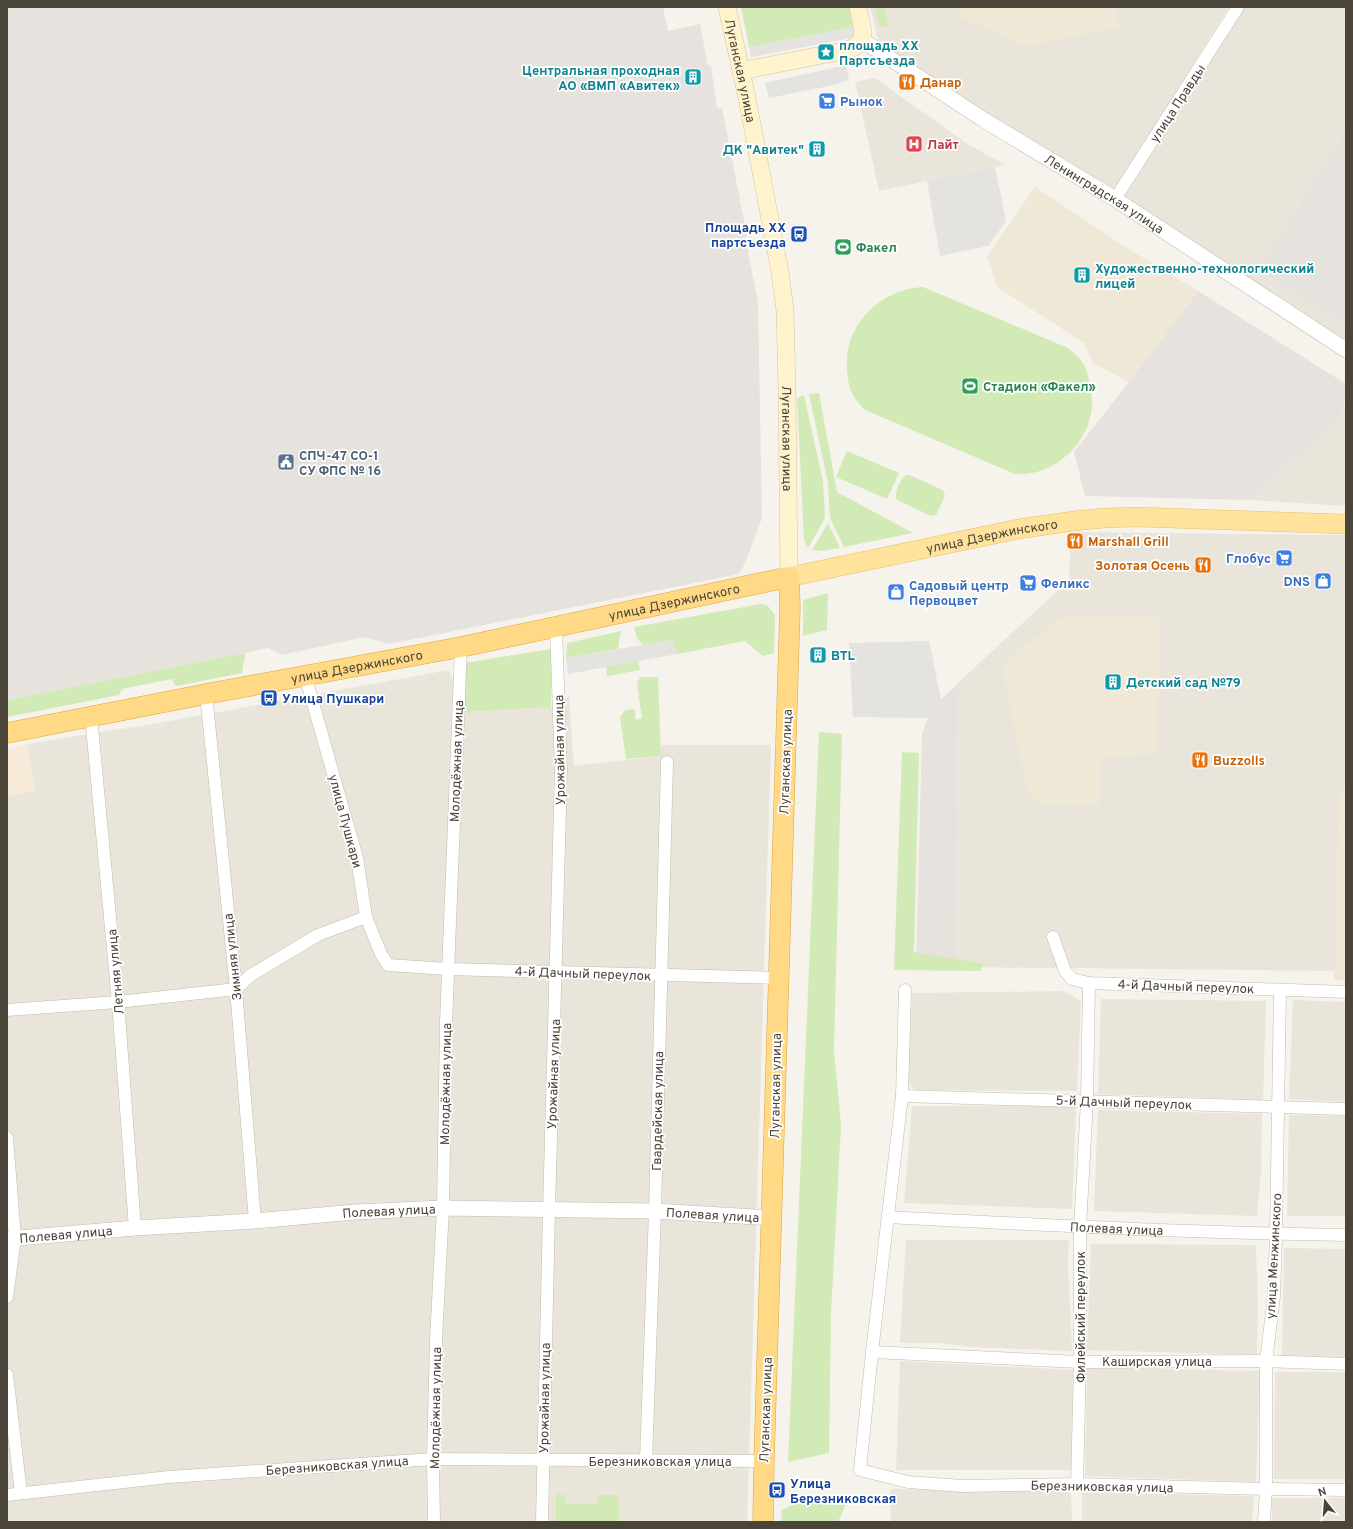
<svg xmlns="http://www.w3.org/2000/svg" width="1353" height="1529" viewBox="0 0 1353 1529" font-family="Overpass,sans-serif">
	<style>
		.residential { fill: #eae5da }
		.commercial { fill: #f7ead8 }
		.industrial { fill: #e6e2dd }
		.education { fill: #efe8d6 }
		.green { fill: #d2eab5 }
		.parking { fill: #e5e3e0 }
		.lines { fill: none; stroke-linecap: round; stroke-linejoin: round }
		.minor-casing { stroke: #c2bbae; stroke-width: 13 }
		.tertiary-casing { stroke: #c2bbae; stroke-width: 16 }
		.secondary-casing { stroke: #d6c79b; stroke-width: 18 }
		.primary-casing { stroke: #e6c16a; stroke-width: 20 }
		.trunk-casing { stroke: #e0a43c; stroke-width: 21 }
		.minor { stroke: #fff; stroke-width: 12 }
		.tertiary { stroke: #fff; stroke-width: 15 }
		.secondary { stroke: #fff3cd; stroke-width: 17 }
		.primary { stroke: #ffe39c; stroke-width: 19 }
		.trunk { stroke: #ffd985; stroke-width: 20 }
		.labels { text-anchor: middle; stroke-width: 3.5; stroke-linejoin: round; paint-order: stroke }
		.culture-label { font-size: 13px; font-weight: bold; fill: #0d838f; stroke: #fff; text-anchor: start }
		.street-label { font-size: 13px; fill: #4b4439; stroke: #fff }
		.food-label { font-size: 13px; font-weight: bold; fill: #c56008; stroke: #fff; text-anchor: start }
		.shop-label { font-size: 13px; font-weight: bold; fill: #366cbe; stroke: #fff; text-anchor: start }
		.health-label { font-size: 13px; font-weight: bold; fill: #be3a42; stroke: #fff; text-anchor: start }
		.transit-label { font-size: 13px; font-weight: bold; fill: #164399; stroke: #fff; text-anchor: start }
		.leisure-label { font-size: 13px; font-weight: bold; fill: #27864d; stroke: #fff; text-anchor: start }
		.service-label { font-size: 13px; font-weight: bold; fill: #4e5e75; stroke: #fff; text-anchor: start }
	</style>
	<rect width="100%" height="100%" fill="#f6f3ec"/>
	<!-- residential -->
	<g class="residential">
		<path d="M870 7H1229L1115 189 1109 191 885 48 879 42Z"/>
		<path d="M1244 7H1346V345L1124 197Z"/>
		<path d="M875 78 966 143 1005 165 879 191 855 82Z"/>
		<path d="M1346 399V506L1249 500 1338 416 1344 407Z"/>
		<path d="M1071 532 1346 535V971L956 967 958 683 1069 580Z"/>
		<path d="M449 670 465 712 551 707 569 697 574 766 661 756V745H771L747 1522H7V796L35 790 27 744 153 724Z"/>
		<path d="M1064 991 1081 1001 1077 1091 915 1090 908 1082 912 993Z"/>
		<path d="M1101 999 1266 1001 1263 1100 1098 1094Z"/>
		<path d="M1293 1000 1346 1002V1102L1289 1099Z"/>
		<path d="M912 1106H1073L1076 1111 1072 1209 904 1203Z"/>
		<path d="M1098 1110 1262 1114 1261 1172 1257 1216 1094 1211Z"/>
		<path d="M1289 1115 1346 1116V1216H1287Z"/>
		<path d="M906 1240H1069L1068 1262 1072 1351 973 1347 942 1343H900Z"/>
		<path d="M1091 1244 1256 1245 1258 1305 1257 1355 1087 1350Z"/>
		<path d="M1284 1248 1346 1249V1357L1282 1356Z"/>
		<path d="M900 1361 1073 1370 1071 1470H896Z"/>
		<path d="M1087 1367 1260 1371 1256 1482 1085 1476Z"/>
		<path d="M1275 1372H1346V1479H1274Z"/>
		<path d="M890 1489 1071 1491 1072 1522H891Z"/>
		<path d="M1082 1492 1254 1496 1252 1522H1082Z"/>
		<rect x="1272" y="1498" width="74" height="24"/>
	</g>
	<!-- commercial -->
	<path class="commercial" d="M27 744 35 791 7 796V749Z"/>
	<!-- industrial -->
	<g class="industrial">
		<path d="M7 7H663L668 31 700 24 708 66H711L717 108H722L747 236 745 237 758 302 762 518 745 563 739 574 389 644 365 637 282 655 268 648 7 700Z"/>
		<path d="M1346 131V324L1259 270Z"/>
		<path d="M1198 291 1346 384 1344 407 1339 416 1319 435 1249 500 1085 496 1074 452 1129 382Z"/>
		<path d="M958 683 956 967 916 966 922 734 928 718 941 700Z"/>
	</g>
	<!-- education -->
	<g class="education">
		<path d="M959 7H1116L1120 28 1022 46 1006 37 993 32 961 17Z"/>
		<path d="M1035 187 1124 246 1198 291 1129 382 1093 363 1084 343 997 287 987 256Z"/>
		<path d="M1160 615 1157 754 1100 757V805L1036 803 1025 784 1003 669 1011 656 1062 617Z"/>
		<path d="M1339 791H1346V981L1334 980Z"/>
	</g>
	<!-- green -->
	<g class="green">
		<path d="M741 7H851L855 27 749 47Z"/>
		<path d="M875 7H884L889 26 880 27Z"/>
		<path d="M923 287 1068 348C1074 353 1079 357 1083 363 1087 369 1088 377 1090 384 1091 391 1092 398 1092 405 1090 443 1054 477 1015 474L865 410C860 405 855 400 852 393 848 386 848 377 847 369 843 325 881 289 923 287Z"/>
		<path d="M819 393 837 492 913 533 844 547 830 518 828 483 809 394Z"/>
		<path d="M804 395 823 482 825 518 808 548 806 545 804 538 797 398Z"/>
		<path d="M847 451 899 473 887 499 836 477Z"/>
		<path d="M906 475H909L943 490 945 496 936 515 931 516 897 500C893 494 900 480 906 475Z"/>
		<path d="M828 523 840 548 821 551 812 550Z"/>
		<path d="M828 593 827 630 803 636V600Z"/>
		<path d="M761 604 768 606 775 615 774 653 763 656 745 641 677 654 672 640 643 645 637 638 634 627Z"/>
		<path d="M621 631 618 649 566 658 567 643Z"/>
		<path d="M551 649V707L465 712 464 663Z"/>
		<path d="M244 653 245 656 242 673 177 686 174 684 172 679 122 689 119 695 7 717V700Z"/>
		<path d="M638 661 640 670 607 676 606 667Z"/>
		<path d="M640 677H658L661 756 626 759 620 717 625 710 634 709 636 720 642 718 637 684Z"/>
		<path d="M819 732 842 734 834 1050 841 1125 831 1314 829 1453 788 1462Z"/>
		<path d="M902 752 919 753 914 952 984 964 980 971 894 970Z"/>
		<path d="M556 1494 565 1495V1504H597L598 1495H619V1522H556Z"/>
		<path d="M836 1494 846 1504 838 1522H781L782 1510 800 1501Z"/>
	</g>
	<!-- parking -->
	<g class="parking">
		<path d="M855 27 857 37 751 57 749 47Z"/>
		<path d="M846 65 849 80 834 85 769 98 765 83Z"/>
		<path d="M995 167 1006 221 988 246 940 256 927 181Z"/>
		<path d="M672 640 677 654 568 674 566 658Z"/>
		<path d="M929 641 941 700 928 718 853 717 849 643Z"/>
	</g>
	<g class="lines">
		<!-- minor casing -->
		<g class="minor-casing">
			<g id="minor">
				<path d="M1115 199 1238 7"/>
				<path d="M305 675 357 858 366 917 381 954 388 965 448 969 778 978"/>
				<path d="M206 694 236 989 255 1221"/>
				<path d="M91 716 118 1002 135 1228"/>
				<path d="M1053 937 1065 971 1072 979 1089 983 1346 992"/>
				<path d="M905 990 902 1096 872 1352 860 1470 908 1482 962 1486 1077 1484 1266 1489 1346 1490"/>
				<path d="M7 1010 118 1002 236 989 251 975 318 935 366 917"/>
				<path d="M902 1096 1346 1109"/>
				<path d="M7 1138 15 1238 7 1297"/>
				<path id="s1" d="M888 1217C1041 1225 1193 1233 1346 1235"/>
				<path d="M872 1352 1080 1362 1266 1361 1346 1364"/>
				<path d="M7 1375 21 1493"/>
				<path d="M646 1460 655 1211 667 762"/>
				<path d="M1077 1484 1080 1362V1227L1087 1101 1089 983"/>
				<path d="M7 1495 169 1477 433 1459 764 1461"/>
				<path d="M434 1522 433 1459 436 1340 443 1208 446 1023 461 647"/>
				<path d="M542 1522 549 1210 561 771 556 627"/>
				<path d="M1264 1522 1266 1489V1361L1274 1296 1276 1234 1280 990"/>
			</g>
		</g>
		<!-- tertiary casing -->
		<g class="tertiary-casing">
			<g id="tertiary">
				<path id="s2" d="M862 40 984 120 1115 199 1346 350"/>
				<path id="s3" d="M7 1239 135 1228 255 1221 355 1212 443 1208 655 1211 772 1218"/>
			</g>
		</g>
		<!-- secondary casing -->
		<g class="secondary-casing">
			<g id="secondary">
				<path id="s4" d="M727 7 747 98 780 272 785 311 787 388 789 577"/>
				<path d="M741 71 847 50 855 47 862 40 863 31 858 7"/>
			</g>
		</g>
		<!-- primary casing -->
		<g class="primary-casing">
			<g id="primary">
				<path id="s5" d="M789 577 1018 529 1074 521 1104 518 1138 517 1346 524"/>
			</g>
		</g>
		<!-- trunk casing -->
		<g class="trunk-casing">
			<g id="trunk">
				<path id="s6" d="M7 733 206 694 461 647 789 577 790 608 764 1461 763 1522"/>
			</g>
		</g>
		<!-- minor -->
		<use href="#minor" class="minor"/>
		<!-- tertiary -->
		<use href="#tertiary" class="tertiary"/>
		<!-- secondary -->
		<use href="#secondary" class="secondary"/>
		<!-- primary -->
		<use href="#primary" class="primary"/>
		<!-- trunk -->
		<use href="#trunk" class="trunk"/>
	</g>
	<!-- icons -->
	<defs>
		<g id="sight-square" transform="scale(0.9)"><rect x="-9" y="-9" width="18" height="18" rx="4" fill="#0f9aa8" stroke="#fff"/><path d="M0-6L1.8-2.2L6-1.7L2.9 1.2L3.7 5.4L0 3.3L-3.7 5.4L-2.9 1.2L-6-1.7L-1.8-2.2Z" fill="#fff"/></g>
		<g id="building-square" transform="scale(0.9)"><rect x="-9" y="-9" width="18" height="18" rx="4" fill="#0f9aa8" stroke="#fff"/><path d="M-4-6H4V6H1V3H-1V6H-4ZM-2.5-4.3h1.7v1.8h-1.7ZM.8-4.3h1.7v1.8H.8ZM-2.5-1h1.7V.8h-1.7ZM.8-1h1.7V.8H.8Z" fill="#fff"/></g>
		<g id="restaurant-square" transform="scale(0.9)"><rect x="-9" y="-9" width="18" height="18" rx="4" fill="#e8710a" stroke="#fff"/><path d="M-5-6h1v4h1v-4h1v4h1v-4h1v5L-1.5 .5V6h-2V.5L-5-1ZM5-6V6H3V1.5H1.5Q1.5-4 5-6Z" fill="#fff"/></g>
		<g id="supermarket-square" transform="scale(0.9)"><rect x="-9" y="-9" width="18" height="18" rx="4" fill="#3f7fe0" stroke="#fff"/><path d="M-6-5.5h2.5l.6 2H6L4.5 2H-2.5L-4.4-4H-6ZM-1.5 3.2a1.3 1.3 0 1 0 .1 0ZM3 3.2a1.3 1.3 0 1 0 .1 0Z" fill="#fff"/></g>
		<g id="hospital-square" transform="scale(0.9)"><rect x="-9" y="-9" width="18" height="18" rx="4" fill="#e0444e" stroke="#fff"/><path d="M-5-5h3v3.5h4V-5h3V5h-3V1.5h-4V5h-3Z" fill="#fff"/></g>
		<g id="bus-square" transform="scale(0.9)"><rect x="-9" y="-9" width="18" height="18" rx="4" fill="#1a4fb4" stroke="#fff"/><path d="M-5-6H5V4H4V6H2V4H-2V6H-4V4H-5ZM-3.5-4V0h7V-4ZM-3.5 1.2v1.5H-2V1.2ZM2 1.2v1.5H3.5V1.2Z" fill="#fff"/></g>
		<g id="stadium-square" transform="scale(0.9)"><rect x="-9" y="-9" width="18" height="18" rx="4" fill="#2e9e5b" stroke="#fff"/><path d="M0-5a6.5 5 0 1 0 0 10a6.5 5 0 1 0 0-10ZM-3.5-1.8h7v3.6h-7Z" fill="#fff"/></g>
		<g id="civic-square" transform="scale(0.9)"><rect x="-9" y="-9" width="18" height="18" rx="4" fill="#5c6f8a" stroke="#fff"/><path d="M-.6-6.5H3V-4.5H.6V-3L4-1V1h2V6H-6V1h2V-1L-.6-3ZM-1.2 2.5V6h2.4V2.5Z" fill="#fff"/></g>
		<g id="shop-square" transform="scale(0.9)"><rect x="-9" y="-9" width="18" height="18" rx="4" fill="#3f7fe0" stroke="#fff"/><path d="M-5-2.5h2.3a2.7 3.5 0 0 1 5.4 0H5L5.5 6h-11ZM-1.5-2.5h3a1.5 2.3 0 0 0-3 0Z" fill="#fff"/></g>
	</defs>
	<g fill-rule="evenodd">
		<use href="#sight-square" x="826" y="52"/>
		<use href="#building-square" x="693" y="77"/>
		<use href="#restaurant-square" x="907" y="82"/>
		<use href="#supermarket-square" x="827" y="101"/>
		<use href="#hospital-square" x="914" y="144"/>
		<use href="#building-square" x="817" y="149"/>
		<use href="#bus-square" x="799" y="234"/>
		<use href="#stadium-square" x="843" y="247"/>
		<use href="#building-square" x="1082" y="275"/>
		<use href="#stadium-square" x="970" y="386"/>
		<use href="#civic-square" x="286" y="462"/>
		<use href="#restaurant-square" x="1075" y="541"/>
		<use href="#supermarket-square" x="1284" y="558"/>
		<use href="#restaurant-square" x="1203" y="565"/>
		<use href="#shop-square" x="1323" y="581"/>
		<use href="#supermarket-square" x="1028" y="583"/>
		<use href="#shop-square" x="896" y="592"/>
		<use href="#building-square" x="818" y="655"/>
		<use href="#building-square" x="1113" y="682"/>
		<use href="#bus-square" x="269" y="698"/>
		<use href="#restaurant-square" x="1200" y="760"/>
		<use href="#bus-square" x="777" y="1490"/>
	</g>
	<g class="labels">
		<!-- culture labels -->
		<g class="culture-label">
			<text x="839" y="50">площадь XX<tspan x="839" dy="15">Партсъезда</tspan></text>
			<text x="680" y="75" text-anchor="end">Центральная проходная<tspan x="680" dy="15">АО «ВМП «Авитек»</tspan></text>
			<text x="804" y="154" text-anchor="end">ДК "Авитек"</text>
			<text x="1095" y="273">Художественно-технологический<tspan x="1095" dy="15">лицей</tspan></text>
			<text x="831" y="660">BTL</text>
			<text x="1126" y="687">Детский сад №79</text>
		</g>
		<!-- street labels -->
		<g class="street-label">
			<text dy="5" stroke="none"><textPath href="#s4" startOffset="65">Луганская улица</textPath></text>
			<text transform="translate(1177 103) rotate(-57)" y="5">улица Правды</text>
			<text dy="5" stroke="none"><textPath href="#s2" startOffset="287">Ленинградская улица</textPath></text>
			<text dy="5" stroke="none"><textPath href="#s4" startOffset="437">Луганская улица</textPath></text>
			<text dy="5" stroke="none"><textPath href="#s5" startOffset="207">улица Дзержинского</textPath></text>
			<text dy="5" stroke="none"><textPath href="#s6" startOffset="680">улица Дзержинского</textPath></text>
			<text dy="5" stroke="none"><textPath href="#s6" startOffset="356">улица Дзержинского</textPath></text>
			<text transform="translate(559 750) rotate(-91)" y="5">Урожайная улица</text>
			<text transform="translate(456 761) rotate(-88)" y="5">Молодёжная улица</text>
			<text transform="translate(785 762) rotate(-88)" y="5">Луганская улица</text>
			<text transform="translate(346 821) rotate(75)" y="5">улица Пушкари</text>
			<text transform="translate(232 957) rotate(-96)" y="5">Зимняя улица</text>
			<text transform="translate(115 972) rotate(-95)" y="5">Летняя улица</text>
			<text transform="translate(583 973) rotate(2)" y="5">4-й Дачный переулок</text>
			<text transform="translate(1186 986) rotate(2)" y="5">4-й Дачный переулок</text>
			<text transform="translate(553 1074) rotate(-88)" y="5">Урожайная улица</text>
			<text transform="translate(445 1084) rotate(-89)" y="5">Молодёжная улица</text>
			<text transform="translate(775 1086) rotate(-89)" y="5">Луганская улица</text>
			<text transform="translate(1124 1102) rotate(2)" y="5">5-й Дачный переулок</text>
			<text transform="translate(657 1111) rotate(-89)" y="5">Гвардейская улица</text>
			<text dy="5" stroke="none"><textPath href="#s3" startOffset="383">Полевая улица</textPath></text>
			<text dy="5" stroke="none"><textPath href="#s3" startOffset="707">Полевая улица</textPath></text>
			<text dy="5" stroke="none"><textPath href="#s1" startOffset="229">Полевая улица</textPath></text>
			<text dy="5" stroke="none"><textPath href="#s3" startOffset="59">Полевая улица</textPath></text>
			<text transform="translate(1273 1256) rotate(-87)" y="5">улица Менжинского</text>
			<text transform="translate(1080 1317) rotate(-90)" y="5">Филейский переулок</text>
			<text x="1157" y="1366">Каширская улица</text>
			<text transform="translate(544 1398) rotate(-89)" y="5">Урожайная улица</text>
			<text transform="translate(435 1408) rotate(-89)" y="5">Молодёжная улица</text>
			<text transform="translate(765 1410) rotate(-88)" y="5">Луганская улица</text>
			<text x="660" y="1466">Березниковская улица</text>
			<text transform="translate(337 1465) rotate(-4)" y="5">Березниковская улица</text>
			<text transform="translate(1102 1486) rotate(1)" y="5">Березниковская улица</text>
		</g>
		<!-- food labels -->
		<g class="food-label">
			<text x="920" y="87">Данар</text>
			<text x="1088" y="546">Marshall Grill</text>
			<text x="1190" y="570" text-anchor="end">Золотая Осень</text>
			<text x="1213" y="765">Buzzolls</text>
		</g>
		<!-- shop labels -->
		<g class="shop-label">
			<text x="840" y="106">Рынок</text>
			<text x="1271" y="563" text-anchor="end">Глобус</text>
			<text x="1310" y="586" text-anchor="end">DNS</text>
			<text x="1041" y="588">Феликс</text>
			<text x="909" y="590">Садовый центр<tspan x="909" dy="15">Первоцвет</tspan></text>
		</g>
		<!-- health labels -->
		<g class="health-label">
			<text x="927" y="149">Лайт</text>
		</g>
		<!-- transit labels -->
		<g class="transit-label">
			<text x="786" y="232" text-anchor="end">Площадь ХХ<tspan x="786" dy="15">партсъезда</tspan></text>
			<text x="282" y="703">Улица Пушкари</text>
			<text x="790" y="1488">Улица<tspan x="790" dy="15">Березниковская</tspan></text>
		</g>
		<!-- leisure labels -->
		<g class="leisure-label">
			<text x="856" y="252">Факел</text>
			<text x="983" y="391">Стадион «Факел»</text>
		</g>
		<!-- service labels -->
		<g class="service-label">
			<text x="299" y="460">СПЧ-47 СО-1<tspan x="299" dy="15">СУ ФПС № 16</tspan></text>
		</g>
	</g>
	<!-- border -->
	<rect width="1353" height="1529" fill="none" stroke="#4b4439" stroke-width="16"/>
	<!-- north arrow -->
	<g transform="translate(1325 1501) rotate(343)" stroke="#ffffff" stroke-width="3" paint-order="stroke">
	<path d="M0-3L7 15L0 10L-7 15Z" fill="#4b4439"/>
	<text y="-6" font-size="11" font-weight="bold" text-anchor="middle" fill="#4b4439">N</text>
	</g>
</svg>
